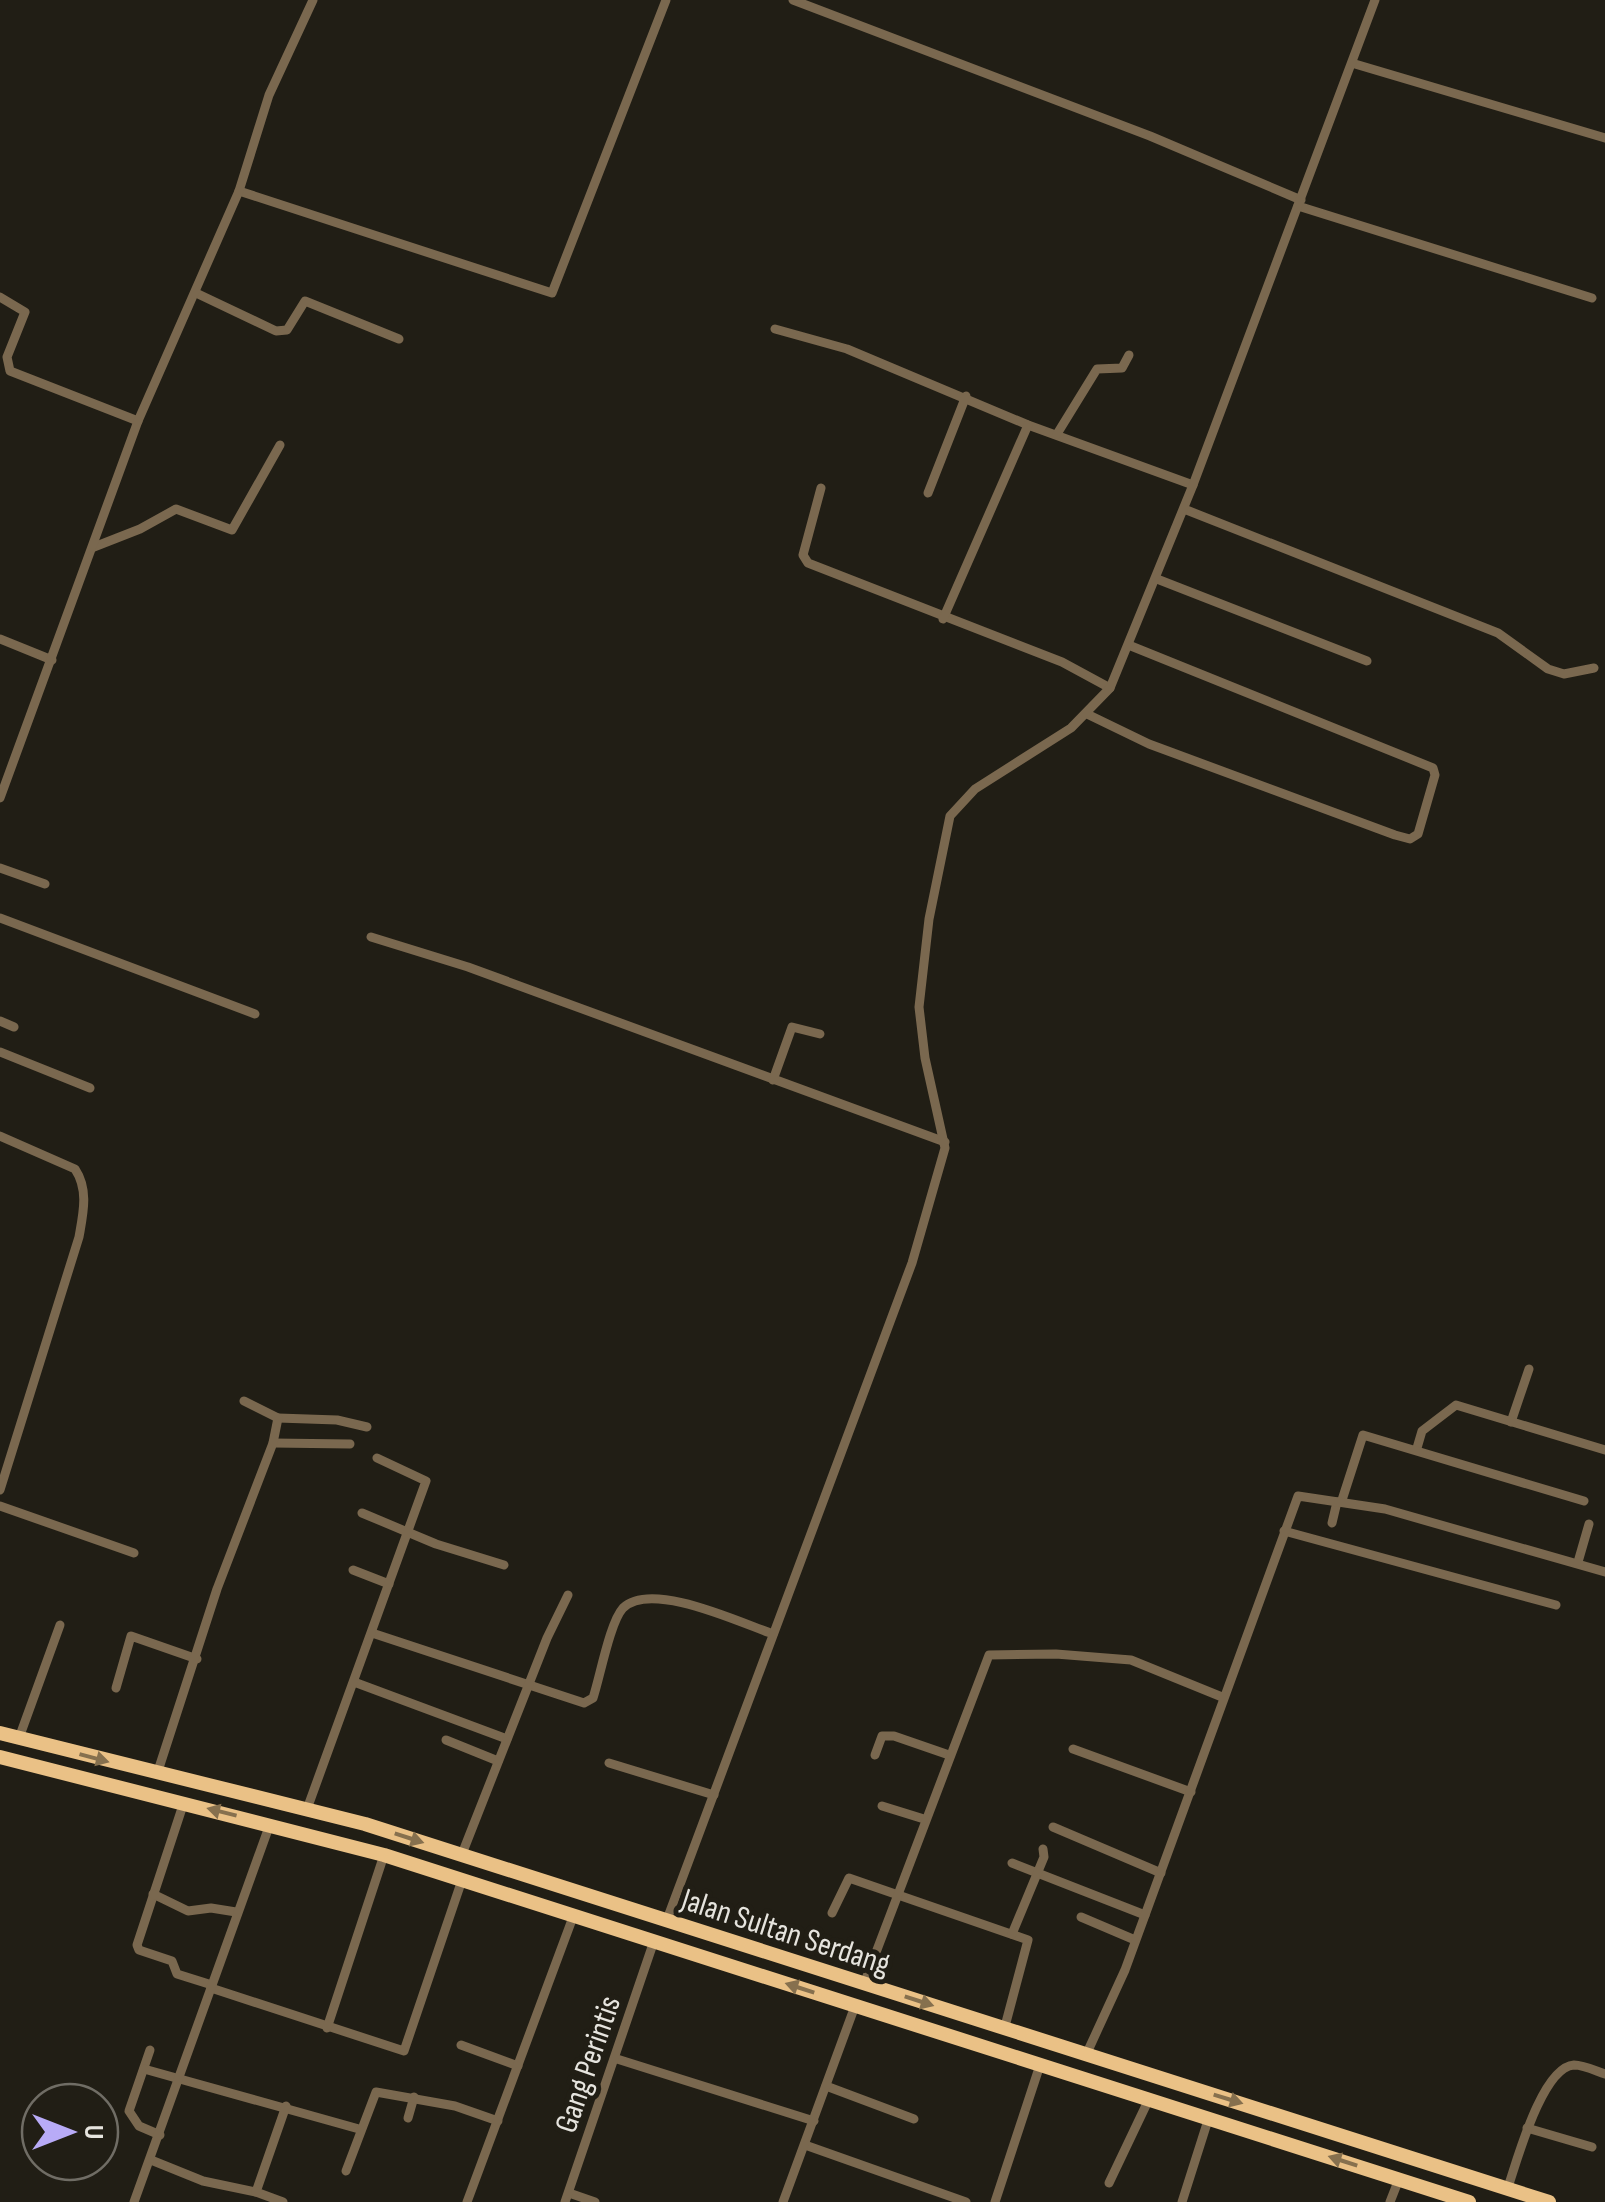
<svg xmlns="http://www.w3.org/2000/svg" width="1605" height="2202" viewBox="0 0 1605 2202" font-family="'Sofia Sans Condensed',sans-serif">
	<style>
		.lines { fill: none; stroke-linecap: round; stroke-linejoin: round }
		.minor { stroke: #7a684f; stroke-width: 9 }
		.trunk { stroke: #eac186; stroke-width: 14 }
		.oneway { fill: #86704e }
		.labels { text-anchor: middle; stroke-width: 10; stroke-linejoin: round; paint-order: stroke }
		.street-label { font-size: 32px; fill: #e6e4de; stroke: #211e15 }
	</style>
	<rect width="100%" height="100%" fill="#211e15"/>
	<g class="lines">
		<!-- minor -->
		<g class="minor">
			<path d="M793 0 1150 136 1301 200"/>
			<path d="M1355 64 1605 138"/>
			<path d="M239 191 552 293 666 0"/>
			<path d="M1298 206 1592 298"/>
			<path d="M196 293 276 331 287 330 305 301 399 339"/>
			<path d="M0 297 25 312 7 357 10 371 138 421"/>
			<path d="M775 329 847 349 1028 425 1193 485"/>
			<path d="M1057 434 1097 369 1122 368 1129 355"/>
			<path d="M821 488 803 555 808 563 1062 662 1110 688"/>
			<path d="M928 493 966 396"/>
			<path d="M1184 509 1498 633 1548 669 1564 674 1594 668"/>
			<path d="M94 547 140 529 176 509 232 530 280 445"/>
			<path d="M1157 579 1367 661"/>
			<path d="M943 619 1028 425"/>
			<path d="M0 639 52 660"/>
			<path d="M1087 714 1149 744 1395 835 1410 839 1418 834 1435 775 1433 768 1131 646"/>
			<path d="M0 798 138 421 239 191 269 95 313 0"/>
			<path d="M0 868 45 884"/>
			<path d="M0 918 255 1014"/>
			<path d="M371 937 468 967 945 1142"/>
			<path d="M0 1021 14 1027"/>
			<path d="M0 1052 90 1088"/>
			<path d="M773 1080 792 1027 820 1034"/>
			<path d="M0 1136 75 1169C89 1190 83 1214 79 1237L0 1490"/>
			<path d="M278 1418 337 1420 367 1427"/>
			<path d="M1511 1422 1529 1369"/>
			<path d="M273 1443 350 1444"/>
			<path d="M1417 1448 1422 1431 1456 1405 1605 1450"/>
			<path d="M1342 1500 1363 1435 1584 1501"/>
			<path d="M0 1506 134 1553"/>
			<path d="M362 1513 436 1544 504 1565"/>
			<path d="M1332 1523 1337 1502"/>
			<path d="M1284 1531 1556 1605"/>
			<path d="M1578 1562 1589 1524"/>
			<path d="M353 1570 389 1584"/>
			<path d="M372 1633 584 1703 593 1698C600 1677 610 1622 623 1608 651 1580 741 1623 773 1634"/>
			<path d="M354 1682 507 1739"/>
			<path d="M116 1688 131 1636 197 1659"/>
			<path d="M19 1738 60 1625"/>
			<path d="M446 1740 498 1761"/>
			<path d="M1073 1749 1191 1792"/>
			<path d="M875 1755 882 1736H894L949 1755"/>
			<path d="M609 1763 714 1795"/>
			<path d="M157 1774 217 1589 273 1443 278 1418 244 1401"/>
			<path d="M184 1802 137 1945 139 1950 172 1961 177 1974 212 1985"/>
			<path d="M882 1806 924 1819"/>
			<path d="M307 1809 426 1481 377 1458"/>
			<path d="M1053 1827 1161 1873"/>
			<path d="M462 1854 547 1638 568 1595"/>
			<path d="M1012 1863 1145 1915"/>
			<path d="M153 1894 188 1911 211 1908 236 1912"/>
			<path d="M832 1913 849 1878 1028 1940 1004 2030"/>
			<path d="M1081 1917 1135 1940"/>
			<path d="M666 1922 912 1263 945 1148 925 1058 919 1007 929 919 950 816 975 789 1071 728 1110 688 1193 485 1375 0"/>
			<path d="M1012 1934 1044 1857 1043 1849"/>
			<path d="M864 1984 989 1655 1056 1654 1131 1660 1222 1697"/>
			<path d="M211 1988 404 2051 462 1880"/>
			<path d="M327 2028 384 1855"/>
			<path d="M461 2045 518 2066"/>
			<path d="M150 2050 129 2111 139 2126 160 2135"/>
			<path d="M1086 2055 1125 1970 1298 1496 1385 1509 1605 1572"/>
			<path d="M617 2059 814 2121"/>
			<path d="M144 2069 359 2129"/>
			<path d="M826 2086 914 2119"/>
			<path d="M408 2118 414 2097"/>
			<path d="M1527 2128 1592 2147"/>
			<path d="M805 2145 966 2202"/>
			<path d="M151 2160 203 2181 256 2192"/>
			<path d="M346 2171 376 2092 455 2106 498 2121"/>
			<path d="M1109 2183 1149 2099"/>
			<path d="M1508 2187C1517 2161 1542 2067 1574 2065 1584 2065 1596 2071 1605 2074"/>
			<path d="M569 2193 595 2202"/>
			<path d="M134 2202 270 1824"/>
			<path d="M283 2202 256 2192 286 2106"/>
			<path d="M467 2202 573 1917"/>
			<path d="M565 2202 654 1941"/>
			<path d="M783 2202 855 2006"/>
			<path d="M995 2202 1040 2065"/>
			<path d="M1182 2202 1209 2117"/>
			<path d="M1390 2202 1399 2179"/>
		</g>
		<!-- trunk -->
		<g class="trunk">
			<path d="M0 1733 365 1824 1549 2202"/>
			<path d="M0 1757 384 1855 1469 2202"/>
		</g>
	</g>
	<!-- one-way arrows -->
	<defs><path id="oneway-solid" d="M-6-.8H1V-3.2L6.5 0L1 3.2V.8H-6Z" transform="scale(2.5)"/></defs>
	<g class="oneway">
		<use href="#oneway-solid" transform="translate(94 1758) rotate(15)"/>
		<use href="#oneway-solid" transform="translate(222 1812) rotate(-166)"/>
		<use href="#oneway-solid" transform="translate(409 1838) rotate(18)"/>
		<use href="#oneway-solid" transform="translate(800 1988) rotate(-162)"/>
		<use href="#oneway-solid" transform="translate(919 2001) rotate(18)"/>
		<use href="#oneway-solid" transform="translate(1228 2099) rotate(17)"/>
		<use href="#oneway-solid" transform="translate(1343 2161) rotate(-162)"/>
	</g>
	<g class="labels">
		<!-- street labels -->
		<g class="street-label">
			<text transform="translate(786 1931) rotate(18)" y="11">Jalan Sultan Serdang</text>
			<text transform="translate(587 2064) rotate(-71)" y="11">Gang Perintis</text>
		</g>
	</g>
	<!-- north arrow -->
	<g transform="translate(70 2132) rotate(90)"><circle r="48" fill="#211e15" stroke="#706d65" stroke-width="2.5"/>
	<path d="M0-8L18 38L0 25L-18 38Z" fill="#b8abf7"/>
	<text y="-15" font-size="28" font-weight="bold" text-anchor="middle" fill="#e6e4de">U</text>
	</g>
</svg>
